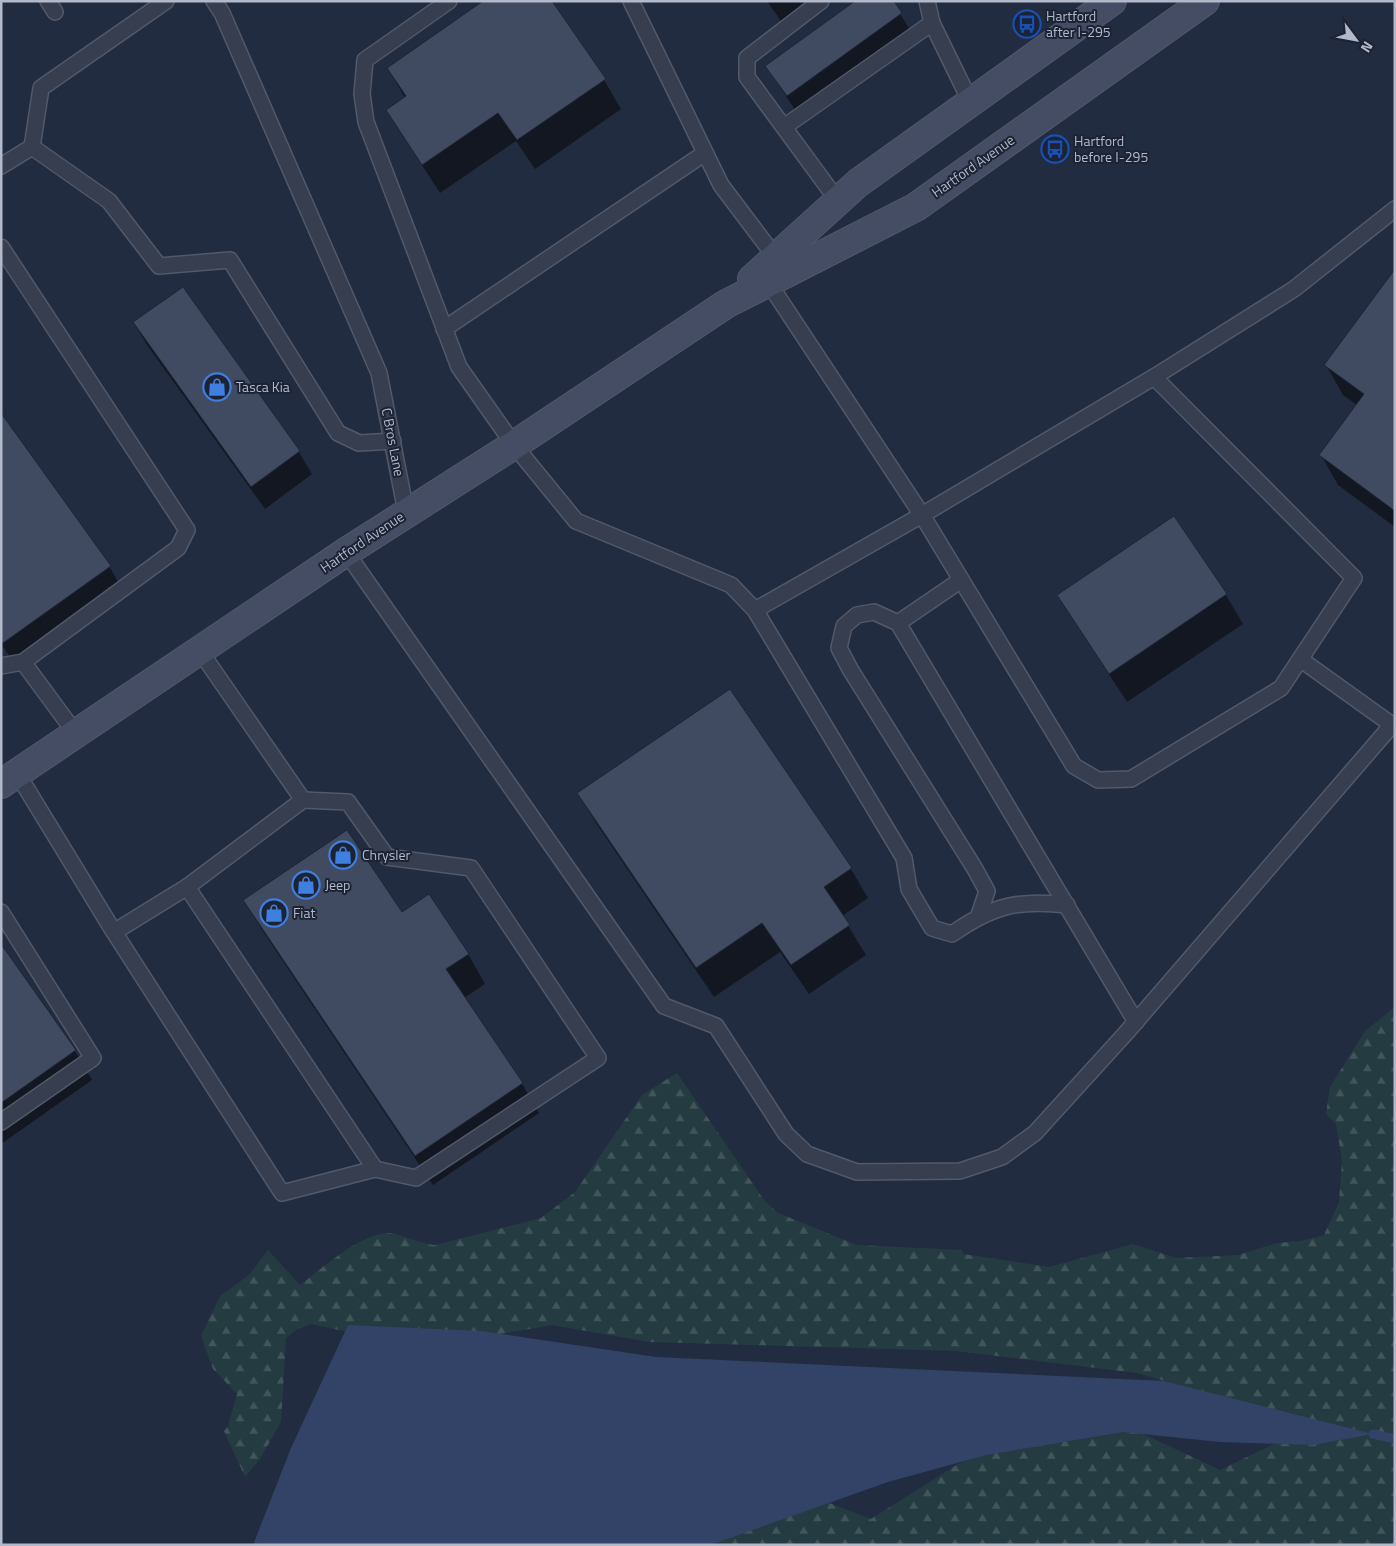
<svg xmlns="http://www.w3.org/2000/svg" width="1396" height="1546" viewBox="0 0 1396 1546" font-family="'Titillium Web',sans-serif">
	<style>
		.forest { fill: url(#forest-firs) }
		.water { fill: #324367 }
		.shadow { fill: #0007 }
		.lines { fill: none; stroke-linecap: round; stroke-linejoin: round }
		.stream { stroke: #324367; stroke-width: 9 }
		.building { fill: #404b62; stroke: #1d2536 }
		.lane-casing { stroke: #51596a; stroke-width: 18 }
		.secondary-casing { stroke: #51596a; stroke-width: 30 }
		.lane { stroke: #363e4f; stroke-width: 15 }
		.secondary { stroke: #444d63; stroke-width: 28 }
		.labels { text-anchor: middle; stroke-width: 4; stroke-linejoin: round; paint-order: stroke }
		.poi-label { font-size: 14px; fill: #b2b9ca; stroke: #1b2334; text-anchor: start }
		.street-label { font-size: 14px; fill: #b2b9ca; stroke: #1b2334 }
	</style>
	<defs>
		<pattern id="forest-firs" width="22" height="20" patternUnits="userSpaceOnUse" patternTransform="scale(1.25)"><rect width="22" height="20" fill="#243b41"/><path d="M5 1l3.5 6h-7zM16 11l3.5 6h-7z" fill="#41555b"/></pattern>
	</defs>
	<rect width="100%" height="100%" fill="#222c40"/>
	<!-- forest -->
	<path class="forest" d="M1395 1007V1545H680L819 1499 871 1519 958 1464 1045 1426 1118 1422 1220 1470 1294 1434 1214 1395 1137 1373 956 1351 649 1342 552 1325 454 1342 381 1339 311 1324 296 1330 286 1338 281 1422 260 1459 245 1477 224 1431 228 1426 237 1394 213 1369 201 1336 220 1296 249 1275 268 1250 300 1285C323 1268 357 1236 386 1233 396 1232 421 1244 435 1245L541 1218 575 1192 642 1095 677 1073 764 1200 778 1213 857 1245 962 1250 963 1254 1049 1267 1133 1244 1176 1258 1238 1255 1277 1243 1301 1241 1324 1235 1339 1202 1342 1161 1336 1124 1326 1114 1330 1087 1365 1031Z"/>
	<!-- water -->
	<path class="water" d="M348 1325 481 1331 656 1357 1164 1381 1373 1434 1313 1445 1220 1442 1123 1432 986 1455 888 1482 710 1545H253L291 1448Z"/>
	<!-- shadow -->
	<g class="shadow">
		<path d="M767 1H815L783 24Z"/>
		<path d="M892 1 914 36 800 118 767 66Z"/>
		<path d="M388 68 604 80 621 109 535 169 516 141 440 193 387 111 405 98Z"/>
		<path d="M1395 271V527L1338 485 1321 455 1357 405 1343 395 1326 365Z"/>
		<path d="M182 288 299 452 312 474 265 509 147 345 134 323Z"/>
		<path d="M1 415 109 566 126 596 21 672 1 644Z"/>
		<path d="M1226 595 1243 624 1127 702 1058 596Z"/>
		<path d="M730 690 851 869 868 898 842 916 866 955 809 994 780 952 714 997 596 823 579 793Z"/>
		<path d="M245 901 468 954 485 984 464 998 522 1084 539 1113 433 1185 262 930Z"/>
		<path d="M1 946 75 1051 92 1080 1 1144Z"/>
	</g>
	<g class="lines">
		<!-- stream -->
		<path class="stream" d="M1373 1434 1395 1439"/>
	</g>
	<!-- building -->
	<g class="building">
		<path d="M483 1H552L606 79 517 140 498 113 422 165 386 110 406 96 387 68Z"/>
		<path d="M855 1H894L902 13 787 96 765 66Z"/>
		<path d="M1395 269V511L1319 455 1364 394 1324 365Z"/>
		<path d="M183 287 300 451 251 487 133 322Z"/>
		<path d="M1 413 111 566 3 643 1 640Z"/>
		<path d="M1174 516 1227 594 1109 674 1057 595Z"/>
		<path d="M730 689 852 868 824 887 850 925 791 965 762 923 696 968 577 793Z"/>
		<path d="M347 830 402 912 429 894 469 954 446 969 523 1083 415 1156 243 900Z"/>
		<path d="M1 944 76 1050 1 1103Z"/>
	</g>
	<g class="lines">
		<!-- lane casing -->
		<g class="lane-casing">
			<g id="lane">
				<path d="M48 1 55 12"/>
				<path d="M214 1 222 13 379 373 406 512"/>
				<path d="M449 1 365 60 362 94 366 122 459 367 514 445 576 521 731 585 755 610 904 858 909 889 932 928 952 934C992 906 1018 899 1067 905"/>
				<path d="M631 1 721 185 776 258"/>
				<path d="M821 1 747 58V77L838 201"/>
				<path d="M927 1 932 23 971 103"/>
				<path d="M784 127 932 23"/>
				<path d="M32 147 109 201 159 266 230 260 338 433 359 443 393 441"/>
				<path d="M1 166 32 147 41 88 166 1"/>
				<path d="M1 247 187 530 178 548 23 662"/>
				<path d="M444 329 705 153"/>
				<path d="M1154 377 1294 289 1395 209"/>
				<path d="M346 552 664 1006 716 1026 786 1134 807 1154 857 1172 960 1171 1002 1157 1035 1133 1126 1033 1392 725"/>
				<path d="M755 610 922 515 1074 766 1098 780 1131 779 1281 688 1354 578 1154 377 922 515 768 282"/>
				<path d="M898 623 961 580"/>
				<path d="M1300 659 1395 727"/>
				<path d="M1 666 23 662 76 734"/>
				<path d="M17 773 114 932 282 1193 375 1169 187 887 114 932"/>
				<path d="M303 800 348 802 387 857 471 868 598 1058 416 1178 375 1169"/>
				<path d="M187 887 303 800 200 651"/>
				<path d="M1 912 93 1058 1 1122"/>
				<path d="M979 915 987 891 975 869 850 669 839 648 844 626 857 615 874 612 898 623 1136 1022"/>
			</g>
		</g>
		<!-- secondary casing -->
		<g class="secondary-casing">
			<g id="secondary">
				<path d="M752 279 858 183 1112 1"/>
				<path d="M1 784 346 552 514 445 726 304 916 207 1205 1"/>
			</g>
		</g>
		<!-- lane -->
		<use href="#lane" class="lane"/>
		<!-- secondary -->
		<use href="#secondary" class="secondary"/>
	</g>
	<!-- icons -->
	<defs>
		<g id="bus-ring" transform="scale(1.4375)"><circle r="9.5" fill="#1b2334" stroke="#1a4fb4" stroke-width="1.5"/><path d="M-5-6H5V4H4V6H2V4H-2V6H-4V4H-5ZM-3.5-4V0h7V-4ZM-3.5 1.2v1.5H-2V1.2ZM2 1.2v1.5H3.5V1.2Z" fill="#1a4fb4"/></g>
		<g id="shop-ring" transform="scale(1.4375)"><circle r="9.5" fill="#1b2334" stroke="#3f7fe0" stroke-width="1.5"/><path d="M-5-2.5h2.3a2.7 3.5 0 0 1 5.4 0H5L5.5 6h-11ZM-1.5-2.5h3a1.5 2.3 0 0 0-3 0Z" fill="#3f7fe0"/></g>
	</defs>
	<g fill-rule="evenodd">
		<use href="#bus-ring" x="1027" y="24"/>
		<use href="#bus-ring" x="1055" y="149"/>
		<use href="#shop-ring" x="217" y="387"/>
		<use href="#shop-ring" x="343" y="855"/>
		<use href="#shop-ring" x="306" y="885"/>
		<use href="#shop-ring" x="274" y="913"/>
	</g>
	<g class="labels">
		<!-- poi labels -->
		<g class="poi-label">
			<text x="1046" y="21">Hartford<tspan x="1046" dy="16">after I-295</tspan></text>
			<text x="1074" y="146">Hartford<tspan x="1074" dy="16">before I-295</tspan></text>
			<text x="236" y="392">Tasca Kia</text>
			<text x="362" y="860">Chrysler</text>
			<text x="325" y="890">Jeep</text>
			<text x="293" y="918">Fiat</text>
		</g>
		<!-- street labels -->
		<g class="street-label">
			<text transform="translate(973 166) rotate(-35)" y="5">Hartford Avenue</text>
			<text transform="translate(393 442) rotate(79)" y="5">C Bros Lane</text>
			<text transform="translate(362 542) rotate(-34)" y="5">Hartford Avenue</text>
		</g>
	</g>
	<!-- border -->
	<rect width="1396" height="1546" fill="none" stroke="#b2b9ca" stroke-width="5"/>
	<!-- north arrow -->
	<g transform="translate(1356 40) rotate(122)" stroke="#1b2334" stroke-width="4" paint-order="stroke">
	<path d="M0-4L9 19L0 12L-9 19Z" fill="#b2b9ca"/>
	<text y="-8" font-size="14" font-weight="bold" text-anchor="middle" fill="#b2b9ca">N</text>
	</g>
</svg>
